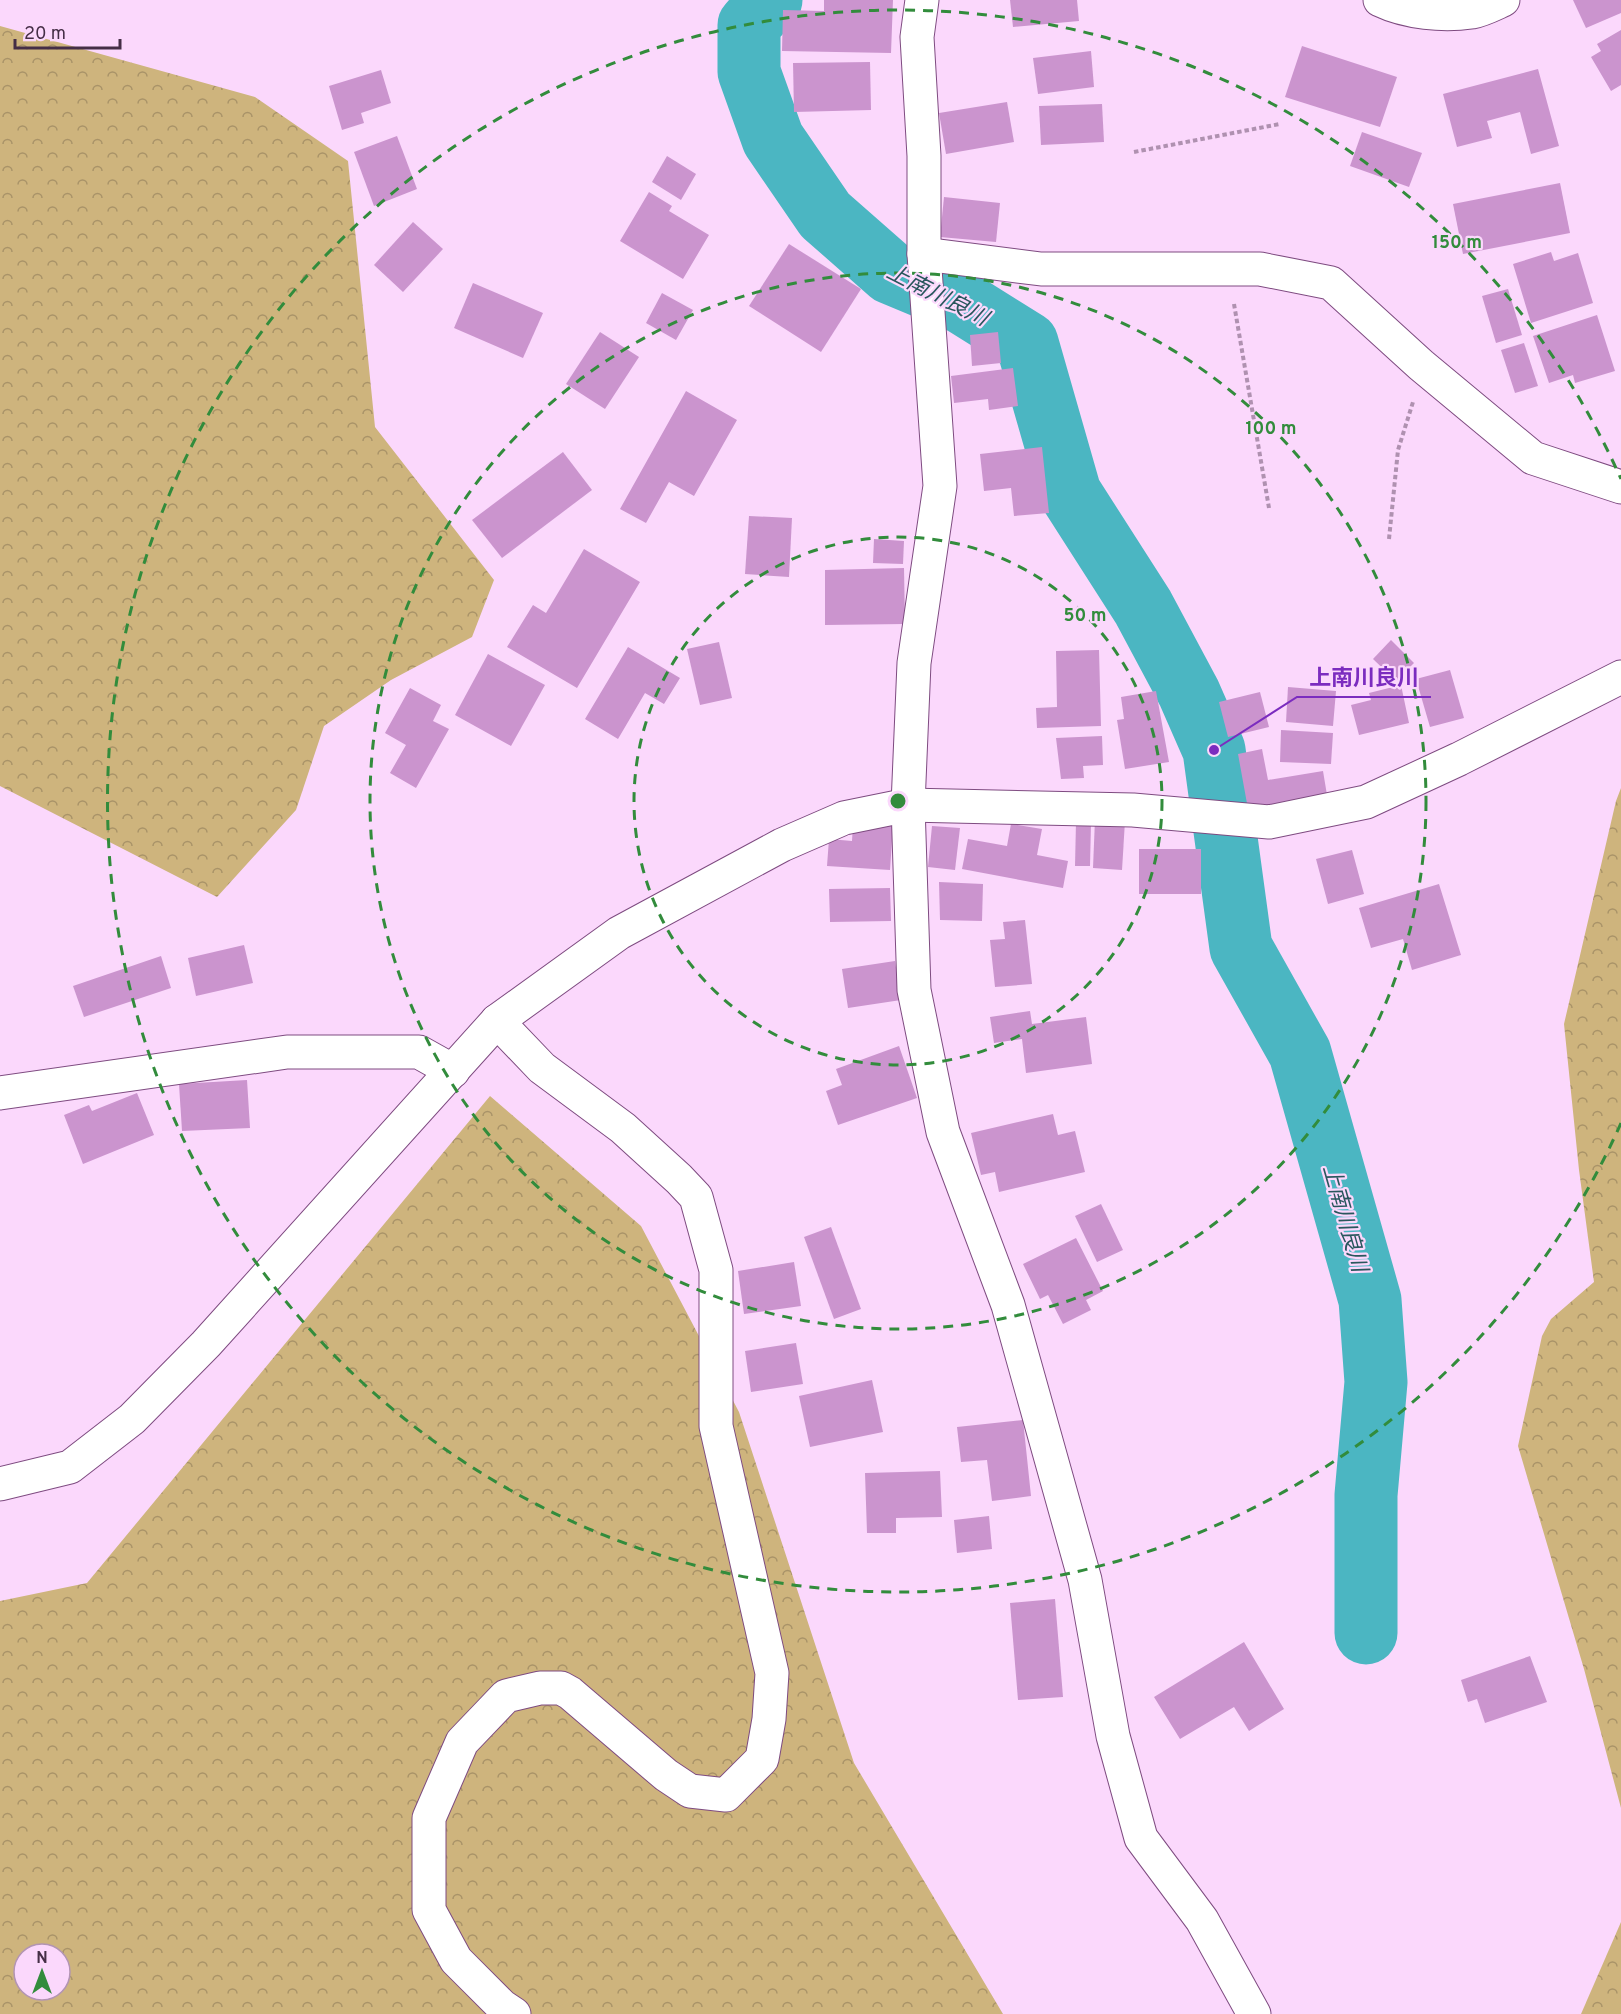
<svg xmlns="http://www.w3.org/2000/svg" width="1621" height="2014" viewBox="0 0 1621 2014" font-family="Overpass,'Noto Sans JP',sans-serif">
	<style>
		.forest { fill: url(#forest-crowns); fill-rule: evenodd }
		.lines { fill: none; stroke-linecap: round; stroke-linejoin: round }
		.river { stroke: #4bb6c2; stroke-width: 63 }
		.building { fill: #cb94ce }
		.minor-casing { stroke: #7e4b80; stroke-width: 35 }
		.path { stroke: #af91b0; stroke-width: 4; stroke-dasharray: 4.5 3; stroke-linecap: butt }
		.minor { stroke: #fff; stroke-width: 33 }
		.ring { fill: none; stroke: #328c3c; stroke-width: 3; stroke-dasharray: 10 8 }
		.labels { text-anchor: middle; stroke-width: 4.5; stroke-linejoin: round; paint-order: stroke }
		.water-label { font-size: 22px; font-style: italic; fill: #29575d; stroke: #fbd8fc }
		.centre { fill: #328c3c; stroke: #fbd8fc; stroke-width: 3 }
		.ring-label { font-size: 18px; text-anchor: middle; font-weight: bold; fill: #328c3c; stroke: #fbd8fc; stroke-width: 4.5; stroke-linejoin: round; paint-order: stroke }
		.leader { fill: none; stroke: #7b2cbf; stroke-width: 2 }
		.callout-dot { fill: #7b2cbf; stroke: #fbd8fc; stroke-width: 2 }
		.callout-label { font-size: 22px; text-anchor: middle; font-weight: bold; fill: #7b2cbf; stroke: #fbd8fc; stroke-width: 4.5; stroke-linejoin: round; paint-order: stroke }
	</style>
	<defs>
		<pattern id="forest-crowns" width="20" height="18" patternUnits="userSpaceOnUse" patternTransform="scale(1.5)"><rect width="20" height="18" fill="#ceb47d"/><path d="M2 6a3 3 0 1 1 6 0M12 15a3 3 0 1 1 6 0" fill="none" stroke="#a99368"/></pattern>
	</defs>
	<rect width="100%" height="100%" fill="#fbd8fc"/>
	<!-- forest -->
	<g class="forest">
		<path d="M0 26 255 97 348 161 375 427 494 580 472 637 391 680 324 726 296 810 217 897 0 786Z"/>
		<path d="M1621 788V1808L1584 1669 1518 1446 1542 1336 1551 1319 1594 1282 1579 1170 1564 1024 1616 801Z"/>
		<path d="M490 1096 641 1226 739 1412 854 1763 1003 2014H0V1601L87 1583ZM24 1954H60V1990H24Z"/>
		<path d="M1621 1922V2014H1581Z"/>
	</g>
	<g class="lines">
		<!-- river -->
		<path class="river" d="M771 0 749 25V72L773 139 825 215 891 273 963 303 1027 343 1070 493 1143 607 1189 693 1214 750 1241 948 1300 1053 1370 1300 1376 1382 1366 1495V1633"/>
	</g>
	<!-- building -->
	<g class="building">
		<path d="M824 0H893L891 53 782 51 783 10 824 11Z"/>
		<path d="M1010 0H1077L1079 21 1013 27Z"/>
		<path d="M1573 0H1621V13L1586 28Z"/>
		<path d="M1621 30V85L1611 91 1591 57 1601 51 1597 44Z"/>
		<path d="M1302 46 1397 77 1380 127 1285 97Z"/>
		<path d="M1091 51 1094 87 1038 94 1033 58Z"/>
		<path d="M870 62 871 110 794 112 793 63Z"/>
		<path d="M1538 69 1559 146 1531 154 1520 112 1487 121 1492 138 1457 147 1443 94Z"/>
		<path d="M381 70 391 103 361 113 364 123 342 130 329 86Z"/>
		<path d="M1007 102 1014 142 946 154 939 113Z"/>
		<path d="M1102 104 1104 142 1041 145 1039 106Z"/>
		<path d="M1362 132 1422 153 1409 187 1350 166Z"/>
		<path d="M397 136 417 189 374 206 354 152Z"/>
		<path d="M667 156 696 174 681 200 652 182Z"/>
		<path d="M1560 183 1570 233 1463 254 1453 204Z"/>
		<path d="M649 192 672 206 669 211 709 235 683 279 620 241Z"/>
		<path d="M944 197 1000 203 996 242 940 237Z"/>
		<path d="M413 222 443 249 403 292 374 265Z"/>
		<path d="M789 244 861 289 821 352 749 306Z"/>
		<path d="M1551 252 1554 261 1578 253 1593 303 1531 323 1513 264Z"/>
		<path d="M473 283 543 313 523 358 454 328Z"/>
		<path d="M1508 289 1522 335 1496 343 1482 296Z"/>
		<path d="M662 293 693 310 676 340 646 323Z"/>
		<path d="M1597 315 1615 371 1575 383 1573 375 1549 383 1533 336Z"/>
		<path d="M600 332 639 357 605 409 566 384Z"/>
		<path d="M998 332 1001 363 972 366 970 335Z"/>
		<path d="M1524 343 1538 386 1515 393 1501 350Z"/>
		<path d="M1013 368 1018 406 989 410 988 399 954 403 951 376Z"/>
		<path d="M686 391 737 420 694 496 669 482 646 523 620 509Z"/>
		<path d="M1042 447 1049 513 1014 516 1011 488 984 491 980 454Z"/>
		<path d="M563 452 592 490 502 558 472 520Z"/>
		<path d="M749 516 792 518 789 577 745 574Z"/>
		<path d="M874 539 904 541 903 564 873 563Z"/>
		<path d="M584 549 640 582 577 688 507 647 533 605 546 613Z"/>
		<path d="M904 568 905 624 825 625V570Z"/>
		<path d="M1391 640 1414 663 1396 681 1373 659Z"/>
		<path d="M719 642 732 698 700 705 687 649Z"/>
		<path d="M628 647 680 678 664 704 645 693 618 739 585 719Z"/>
		<path d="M1099 650 1101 726 1037 728 1036 708 1057 707 1056 651Z"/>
		<path d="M488 654 545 685 511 746 455 715Z"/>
		<path d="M1450 670 1464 718 1430 727 1416 679Z"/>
		<path d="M1401 685 1409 723 1359 735 1351 705 1371 700 1369 693Z"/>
		<path d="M1288 687 1336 691 1333 726 1286 722Z"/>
		<path d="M410 688 441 705 433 721 449 729 416 788 390 773 406 745 385 733Z"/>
		<path d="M1156 691 1169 762 1125 769 1117 720 1124 719 1121 697Z"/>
		<path d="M1260 692 1269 727 1228 737 1219 702Z"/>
		<path d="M1281 730 1333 733 1331 764 1280 762Z"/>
		<path d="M1102 736 1103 765 1083 766 1084 778 1061 779 1056 738Z"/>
		<path d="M1262 749 1268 780 1323 771 1327 795 1248 809 1238 754Z"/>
		<path d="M1095 819 1125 821 1122 870 1093 868Z"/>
		<path d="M1076 822 1091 823 1090 866H1075Z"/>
		<path d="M853 824 893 826 890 870 827 866 829 839 852 841Z"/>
		<path d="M1011 824 1042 829 1037 855 1068 861 1063 888 962 869 968 839 1007 846Z"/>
		<path d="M932 826 960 828 955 870 928 867Z"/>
		<rect x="1139" y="849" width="62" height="45"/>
		<path d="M1352 850 1364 894 1328 904 1316 859Z"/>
		<path d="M939 882 983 884 982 921 940 920Z"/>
		<path d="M1439 884 1461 955 1412 970 1403 939 1371 948 1359 908Z"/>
		<path d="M890 888 891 921 830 922 829 889Z"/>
		<path d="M1025 920 1032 984 995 987 990 940 1005 939 1003 922Z"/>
		<path d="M244 945 253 983 196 996 188 958Z"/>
		<path d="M161 956 171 988 84 1017 73 986Z"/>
		<path d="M895 961 901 1000 848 1008 842 969Z"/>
		<path d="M1030 1011 1032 1024 1086 1017 1092 1064 1026 1073 1022 1039 994 1043 990 1017Z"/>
		<path d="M899 1046 917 1098 838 1125 826 1091 842 1085 836 1069Z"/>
		<path d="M247 1080 250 1128 182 1131 179 1084Z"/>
		<path d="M137 1093 154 1135 83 1164 64 1115 89 1105 92 1111Z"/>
		<path d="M1053 1114 1058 1135 1075 1131 1085 1172 999 1192 995 1172 981 1175 971 1133Z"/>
		<path d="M1101 1204 1123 1250 1097 1262 1075 1216Z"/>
		<path d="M831 1227 861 1309 834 1319 804 1237Z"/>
		<path d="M1076 1238 1103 1291 1086 1300 1091 1310 1063 1324 1048 1295 1040 1299 1023 1264Z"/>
		<path d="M794 1262 801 1306 744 1314 738 1271Z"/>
		<path d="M796 1343 803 1384 751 1392 745 1351Z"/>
		<path d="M872 1380 883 1432 810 1447 799 1396Z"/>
		<path d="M1023 1420 1031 1496 992 1501 987 1460 961 1462 957 1427Z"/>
		<path d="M940 1471 942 1517 896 1518V1533H867L865 1473Z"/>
		<path d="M989 1516 992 1549 957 1553 954 1520Z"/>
		<path d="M1055 1599 1063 1697 1018 1700 1010 1603Z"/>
		<path d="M1244 1642 1284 1709 1249 1731 1234 1707 1180 1739 1154 1697Z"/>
		<path d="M1530 1656 1547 1702 1485 1723 1477 1699 1468 1702 1461 1680Z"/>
	</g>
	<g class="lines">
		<!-- minor casing -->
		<g class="minor-casing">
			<g id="minor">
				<path d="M922 0 917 37 924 156V254L940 486 914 663 908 805 914 990 943 1132 1008 1305 1085 1580 1113 1736 1141 1838 1202 1920 1254 2014"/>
				<path d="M1380 0C1407 13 1443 16 1472 12 1483 10 1494 4 1503 0"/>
				<path d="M924 254 1041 269H1260L1331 283 1421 365 1533 458 1621 487"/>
				<path d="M497 1021 542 1068 623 1128 679 1179 696 1197 716 1270V1426L772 1673 769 1719 762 1759 726 1795 690 1791 666 1775 570 1693 561 1688H540L506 1696 462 1742 429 1818V1910L456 1960 502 2006 514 2014"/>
				<path d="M0 1093 287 1052H419L453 1071"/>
				<path d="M0 1484 70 1467 132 1419 206 1344 497 1021 619 933 782 845 844 818 908 805 1133 810 1269 822 1366 802 1459 759 1621 677"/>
			</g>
		</g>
		<!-- path -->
		<g class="path">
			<path d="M1134 152 1280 124"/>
			<path d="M1234 304 1269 508"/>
			<path d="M1389 539 1398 450 1413 402"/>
		</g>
		<!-- minor -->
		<use href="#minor" class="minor"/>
	</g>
	<!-- distance rings -->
	<g class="ring">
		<circle cx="898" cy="801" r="264"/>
		<circle cx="898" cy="801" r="528"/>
		<path d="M1621 1123A791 791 0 1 1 1621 479"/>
	</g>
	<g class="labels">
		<!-- water labels -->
		<g class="water-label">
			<text transform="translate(938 294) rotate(27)" y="8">上南川良川</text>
			<text transform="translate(1346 1218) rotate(74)" y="8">上南川良川</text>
		</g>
	</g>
	<circle cx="898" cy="801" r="9" class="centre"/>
	<g class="ring-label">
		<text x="1457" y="248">150 m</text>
		<text x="1271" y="434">100 m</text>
		<text x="1085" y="621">50 m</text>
	</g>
	<!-- callouts -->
	<path class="leader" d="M1214 750L1297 697H1431"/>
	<circle class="callout-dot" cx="1214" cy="750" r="6"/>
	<g class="callout-label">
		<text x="1364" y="685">上南川良川</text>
	</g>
	<!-- north arrow -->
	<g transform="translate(42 1972)"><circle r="28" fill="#fbd8fc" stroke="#b294b3" stroke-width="1.5"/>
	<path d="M0-4.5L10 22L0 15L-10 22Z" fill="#328c3c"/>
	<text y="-9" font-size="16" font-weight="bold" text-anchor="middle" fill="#452e46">N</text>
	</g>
	<!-- scale -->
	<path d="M15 39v9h105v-9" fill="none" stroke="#452e46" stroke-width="3"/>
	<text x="24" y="39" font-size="18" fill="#452e46" stroke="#fbd8fc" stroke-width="4.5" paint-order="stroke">20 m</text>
</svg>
